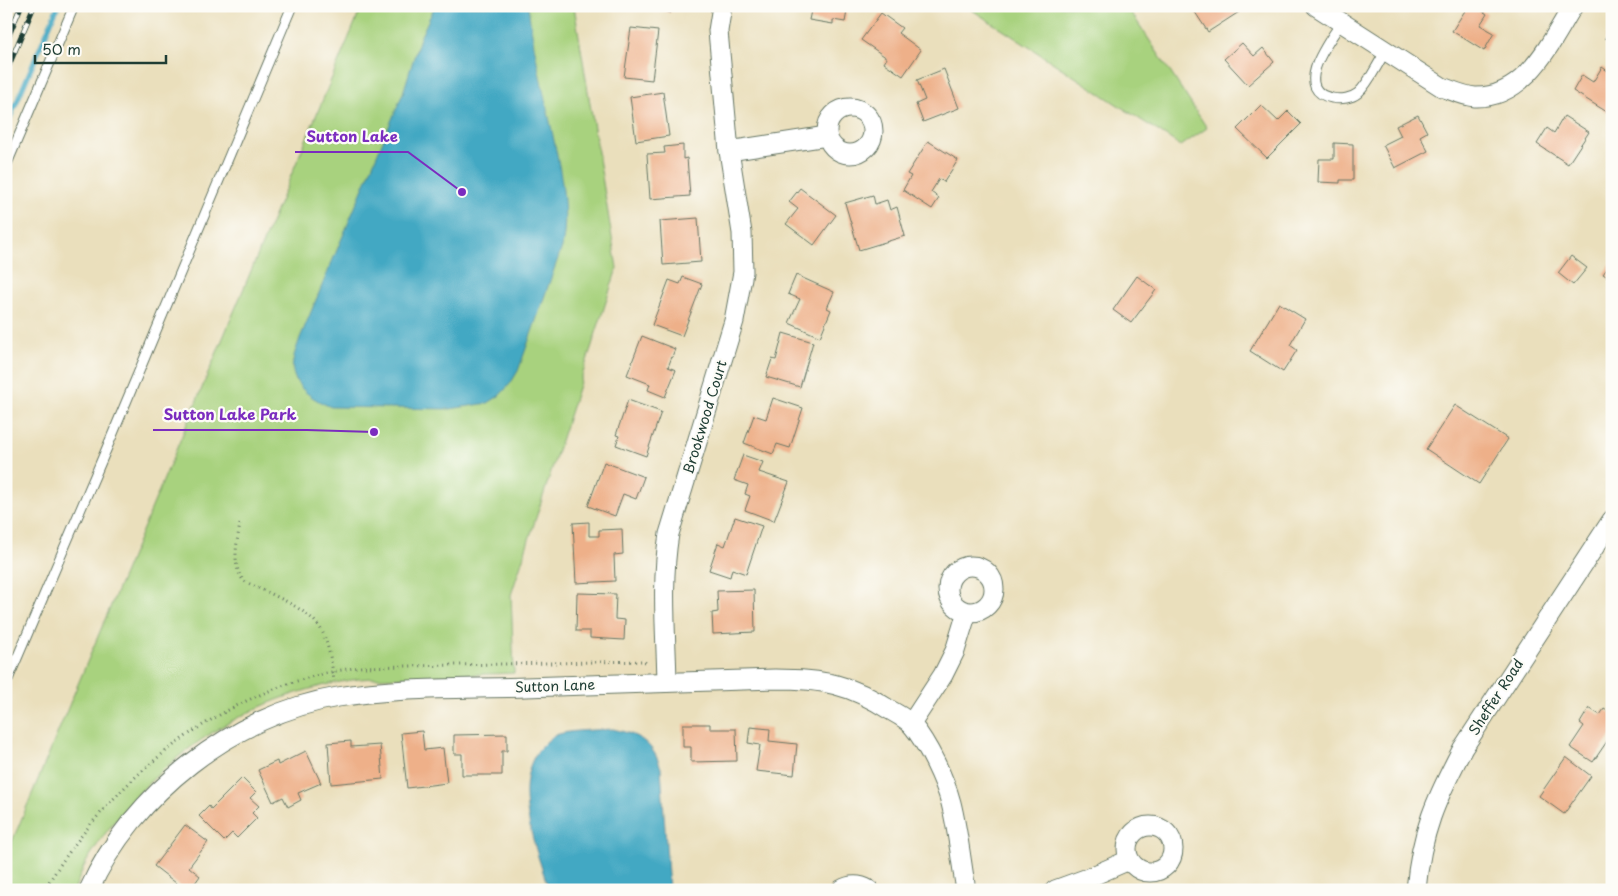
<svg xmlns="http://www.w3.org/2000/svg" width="1618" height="896" viewBox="0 0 1618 896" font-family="'Playpen Sans',sans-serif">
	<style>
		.green { fill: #a8d27e; stroke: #648859 }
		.water { fill: #43a8c3; stroke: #31727c }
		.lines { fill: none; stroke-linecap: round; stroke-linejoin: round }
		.stream { stroke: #43a8c3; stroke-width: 5 }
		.building { fill: #eeb089 }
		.service-casing { stroke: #667664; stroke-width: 11 }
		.minor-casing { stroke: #667664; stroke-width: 21 }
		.path { stroke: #667664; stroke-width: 3; stroke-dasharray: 1 4; stroke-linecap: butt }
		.service { stroke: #fff; stroke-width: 9 }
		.minor { stroke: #fff; stroke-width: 19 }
		.rail-casing { stroke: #1f3d34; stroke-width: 5.5 }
		.rail { stroke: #fdfcf7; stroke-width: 4; stroke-dasharray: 11; stroke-linecap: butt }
		.labels { text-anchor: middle; stroke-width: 4.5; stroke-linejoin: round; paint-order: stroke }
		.street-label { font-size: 14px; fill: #1f3d34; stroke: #fdfcf7 }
		.leader { fill: none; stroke: #7b2cbf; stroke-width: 2 }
		.callout-dot { fill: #7b2cbf; stroke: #fdfcf7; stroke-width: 2 }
		.callout-label { font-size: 15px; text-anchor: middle; font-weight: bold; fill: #7b2cbf; stroke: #fdfcf7; stroke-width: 4.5; stroke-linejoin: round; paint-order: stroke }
	</style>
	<rect width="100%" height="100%" fill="#fdfcf7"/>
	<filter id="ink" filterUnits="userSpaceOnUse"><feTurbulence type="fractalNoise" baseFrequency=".02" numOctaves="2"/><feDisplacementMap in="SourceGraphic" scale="10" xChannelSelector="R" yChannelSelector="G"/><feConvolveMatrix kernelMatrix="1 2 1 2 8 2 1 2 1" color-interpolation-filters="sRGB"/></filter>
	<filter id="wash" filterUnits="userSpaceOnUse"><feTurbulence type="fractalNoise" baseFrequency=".0096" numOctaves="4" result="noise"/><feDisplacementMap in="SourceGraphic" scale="20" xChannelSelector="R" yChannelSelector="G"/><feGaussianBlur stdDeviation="1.12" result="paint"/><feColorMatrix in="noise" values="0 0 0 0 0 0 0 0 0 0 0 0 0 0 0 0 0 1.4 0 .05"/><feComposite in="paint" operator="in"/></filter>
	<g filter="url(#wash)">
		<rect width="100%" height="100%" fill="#eadfbc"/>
		<!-- green -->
		<g class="green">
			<path d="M362 6H574L617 268 511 595 514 673C480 674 446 676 412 677 395 678 377 677 359 679 245 694 149 762 88 859 82 868 79 880 74 890H6V856Z"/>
			<path d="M966 6H1127L1207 128 1181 146Z"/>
		</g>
		<!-- water -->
		<g class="water">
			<path d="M435 6H528C533 47 542 86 551 126 559 166 570 207 562 247L518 371 510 384 499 396 488 403 450 409 331 407C312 399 289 385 293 361 294 353 298 345 300 338L403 93 420 38Z"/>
			<path d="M613 729C639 735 652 741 661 768L669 890H549C536 849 509 784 541 747 546 742 553 735 559 734 572 730 599 730 613 729Z"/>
		</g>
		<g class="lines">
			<!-- stream -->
			<path class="stream" d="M6 127 58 6"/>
		</g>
		<g id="blocks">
			<!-- building -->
			<g class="building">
				<path d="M651 6H672L670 13Z"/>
				<path d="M812 6H848L845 22 833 20V24L809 20Z"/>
				<path d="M1191 6H1235L1239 12 1208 32Z"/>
				<path d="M1468 6H1475L1487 14 1480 25 1494 33 1484 51 1452 31Z"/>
				<path d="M881 13 902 28 898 33 921 50 903 76 884 63 887 58 861 40Z"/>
				<path d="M631 28 658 31 652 80 624 77Z"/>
				<path d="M1612 28V43L1605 38Z"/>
				<path d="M1242 43 1254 56 1263 48 1274 62 1248 85 1224 59Z"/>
				<path d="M1602 67 1612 74V105L1607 112 1573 91 1582 75 1593 82Z"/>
				<path d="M944 69 959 108 923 122 916 104 925 100 917 80Z"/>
				<path d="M663 92 669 136 636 141 630 97Z"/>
				<path d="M1261 105 1278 121 1288 111 1301 124 1267 158 1237 129Z"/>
				<path d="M1418 115 1427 132 1420 136 1428 151 1395 168 1383 145 1401 136 1396 126Z"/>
				<path d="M1564 116 1589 132 1568 164 1537 144 1547 128 1554 133Z"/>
				<path d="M928 141 958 160 944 182 939 179 931 192 939 198 932 209 903 190 911 176 907 174Z"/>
				<path d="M1334 143 1353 144V180H1340V183L1318 182 1319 159H1334Z"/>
				<path d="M683 145V159L687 158 690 196 650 199 647 154 665 153 664 147Z"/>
				<path d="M800 188 836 215 814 245 786 224 798 209 789 202Z"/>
				<path d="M873 195 875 204 887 200 890 210 897 207 905 236 859 250 845 203Z"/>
				<path d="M698 218 701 262 663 265 660 221Z"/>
				<path d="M1571 256 1587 268 1573 285 1558 273Z"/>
				<path d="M1612 262V280L1603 274Z"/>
				<path d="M796 275 834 292 827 308 831 310 820 337 789 323 800 299 788 294Z"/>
				<path d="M1137 276 1156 290 1131 323 1113 310Z"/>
				<path d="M683 277 702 284 682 336 652 325 669 280 680 284Z"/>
				<path d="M1279 303 1305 319 1290 345 1297 350 1283 372 1250 351Z"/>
				<path d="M783 333 813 342 800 387 766 377 772 359 776 360Z"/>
				<path d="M642 336 675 349 668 367 676 370 665 397 648 390 650 384 627 375Z"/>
				<path d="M773 398 803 408 790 448 777 444 773 454 744 443 754 415 766 419Z"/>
				<path d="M628 400 661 412 646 456 616 445 619 436 616 435Z"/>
				<path d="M1455 405 1508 439 1479 484 1426 449Z"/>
				<path d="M743 455 763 462 759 472 789 482 774 521 745 510 750 496 745 494 748 485 734 480Z"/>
				<path d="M604 462 644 477 636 499 623 494 615 516 588 506Z"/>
				<path d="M735 517 762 526 746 574 732 569 730 577 709 570 718 543 725 546Z"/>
				<path d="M589 522V536H599V530L622 529 623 554 614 555 615 581 576 583 573 523Z"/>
				<path d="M754 590 755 632 713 634 712 613 718 612 717 591Z"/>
				<path d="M577 593 616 594 615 619 625 620 624 640 590 638V631H576Z"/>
				<path d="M1589 708 1600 715 1604 709 1612 714V734L1593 762 1570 747 1584 726 1580 723Z"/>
				<path d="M683 724H710V729H736L737 761 691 762V747H683Z"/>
				<path d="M750 727 770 729 769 741 797 744 794 775 756 771 760 745 748 743Z"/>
				<path d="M422 731 424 750 443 748 447 783 407 788 401 733Z"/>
				<path d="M507 734V751H502V775H462V754H454V735Z"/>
				<path d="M351 741V747L380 745 383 779 331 784 328 743Z"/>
				<path d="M306 751 321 783 298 793 301 800 288 807 283 797 273 802 258 770 277 761 278 765Z"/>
				<path d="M1566 757 1591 776 1564 814 1539 796Z"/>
				<path d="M242 778 256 792 250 798 259 806 252 813 257 818 237 838 232 833 224 841 199 816 209 806 211 809Z"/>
				<path d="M185 825 208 842 189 867 200 876 190 890H185L154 866Z"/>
			</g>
		</g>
	</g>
	<g filter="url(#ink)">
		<use href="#blocks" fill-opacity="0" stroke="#667664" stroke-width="1"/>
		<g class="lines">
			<!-- service casing -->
			<g class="service-casing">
				<g id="service">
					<path d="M1341 23C1330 40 1291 90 1332 98 1341 100 1352 98 1358 93 1370 82 1377 64 1386 51"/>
					<path d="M6 166 74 6"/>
					<path d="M6 684 109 443 292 6"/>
				</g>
			</g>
			<!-- minor casing -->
			<g class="minor-casing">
				<g id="minor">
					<path d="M1316 6 1442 87C1453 91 1464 96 1475 97 1526 98 1550 43 1573 6"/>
					<circle cx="850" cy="131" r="23"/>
					<path d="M729 151 827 136"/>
					<circle cx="971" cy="589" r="23"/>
					<path d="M667 682C666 633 661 583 669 534L734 321 743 272 742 233 729 151 718 31 722 6"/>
					<path d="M911 724 943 675 955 651 967 612"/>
					<circle cx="1150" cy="849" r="23"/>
					<path d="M89 890C132 794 234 714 338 697 399 687 463 689 525 687 609 684 692 682 775 679 823 679 850 684 890 710 897 714 907 719 912 725 928 744 945 780 951 803 958 831 961 861 966 890"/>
					<path d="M841 890C851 884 860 885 869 890"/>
					<path d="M1055 890 1088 878 1129 860"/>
					<path d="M1416 890C1421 832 1436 799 1463 748L1612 520"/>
				</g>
			</g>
			<!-- path -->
			<g class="path">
				<path d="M240 524C237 542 231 566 244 581 267 593 310 608 322 631 329 646 332 665 334 681"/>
				<path d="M44 890C113 776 226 684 361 667L644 661 648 665"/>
			</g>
			<!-- service -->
			<use href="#service" class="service"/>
			<!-- minor -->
			<use href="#minor" class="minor"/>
			<!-- rail casing -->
			<g class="rail-casing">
				<g id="rail">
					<path d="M6 12 8 6"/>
					<path d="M6 42 21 6"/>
					<path d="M6 72 34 6"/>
				</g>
			</g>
			<!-- rail -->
			<use href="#rail" class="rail"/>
		</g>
	</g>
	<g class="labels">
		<!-- street labels -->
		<g class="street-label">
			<text transform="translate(705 417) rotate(-73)" y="5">Brookwood Court</text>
			<text transform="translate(555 686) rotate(-2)" y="5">Sutton Lane</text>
			<text transform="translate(1496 697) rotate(-57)" y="5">Sheffer Road</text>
		</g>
	</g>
	<!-- callouts -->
	<path class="leader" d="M462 192L408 152H295M374 432L307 430H153"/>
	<g class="callout-dot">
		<circle cx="462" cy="192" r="5"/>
		<circle cx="374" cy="432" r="5"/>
	</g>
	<g class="callout-label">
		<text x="352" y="142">Sutton Lake</text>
		<text x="230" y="420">Sutton Lake Park</text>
	</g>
	<!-- margin -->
	<rect width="1618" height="896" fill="none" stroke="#fdfcf7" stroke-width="25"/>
	<!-- scale -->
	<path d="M35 55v8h131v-8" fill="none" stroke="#1f3d34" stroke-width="2.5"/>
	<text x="42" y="55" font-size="15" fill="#1f3d34" stroke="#fdfcf7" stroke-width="4" paint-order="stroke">50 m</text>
</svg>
